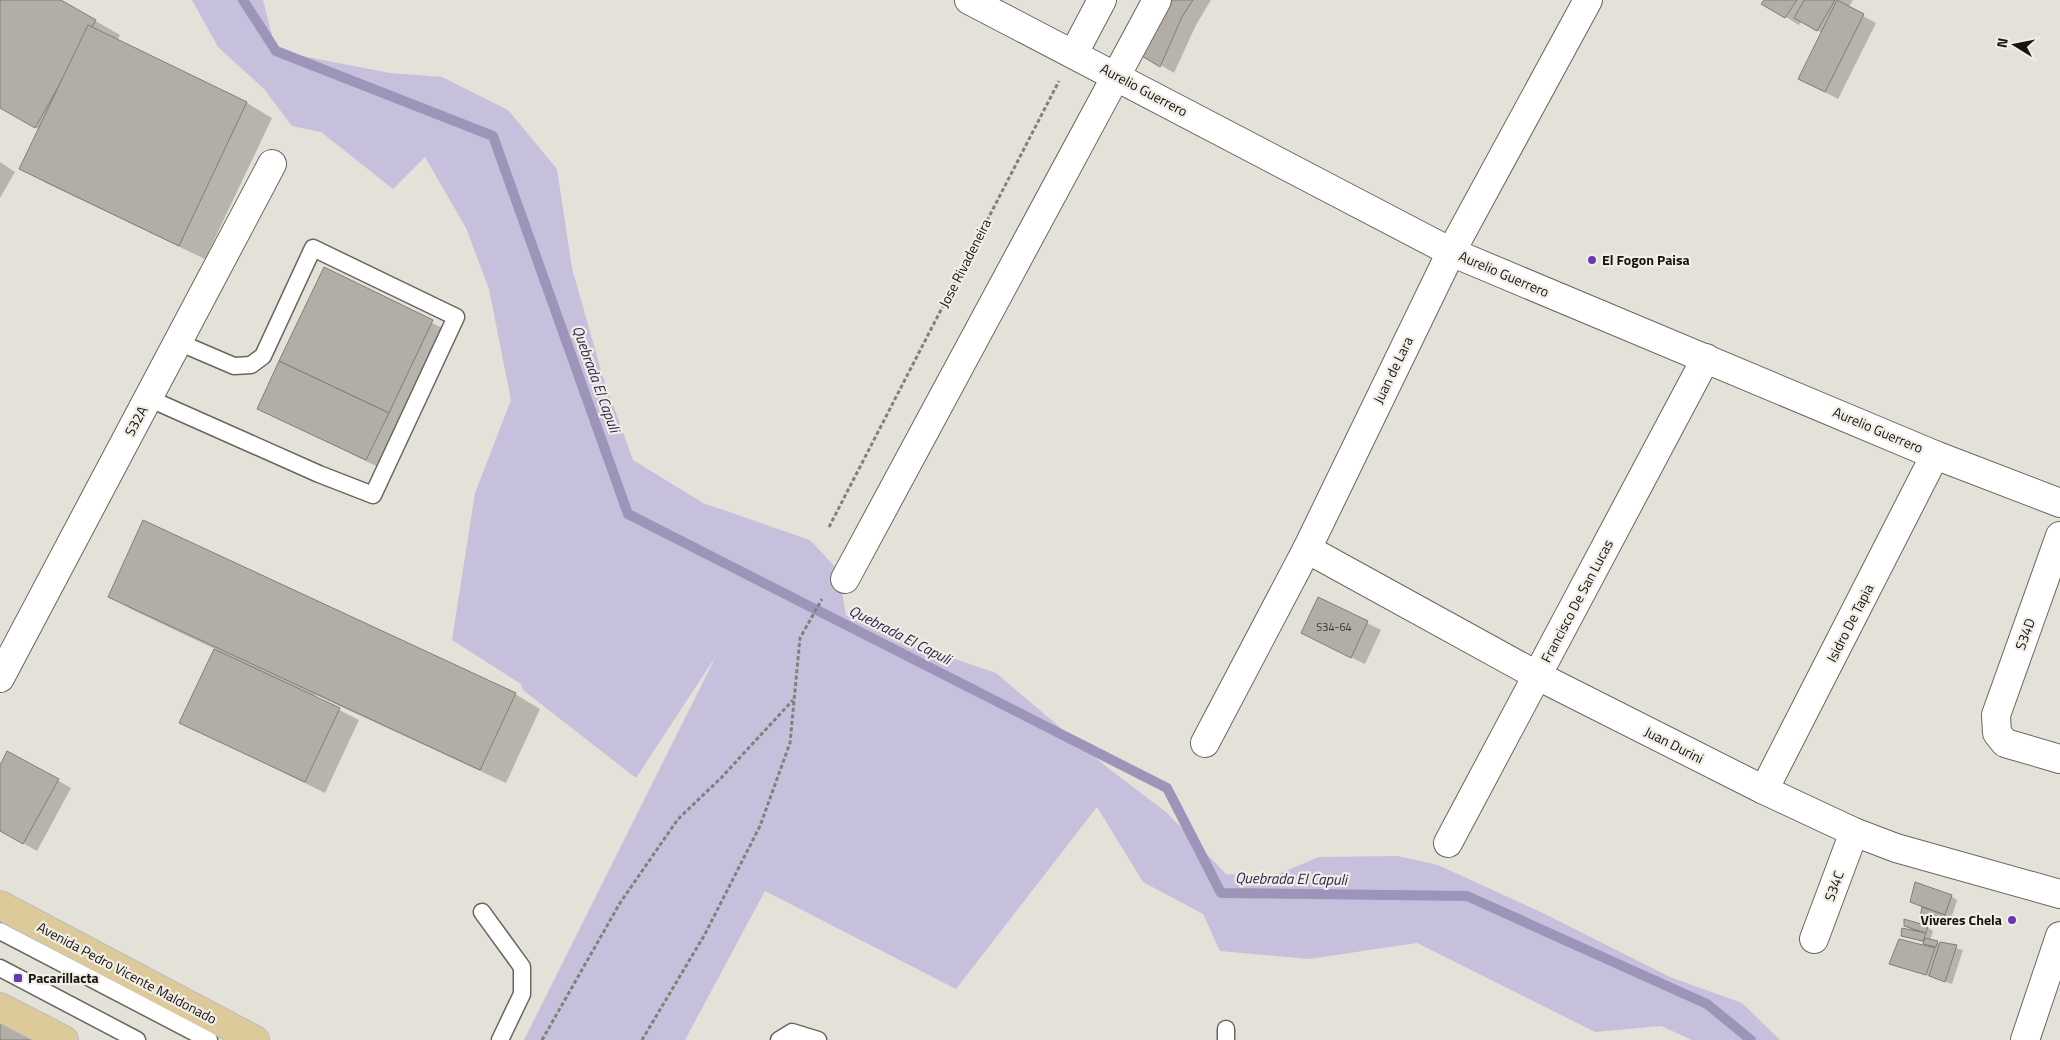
<svg xmlns="http://www.w3.org/2000/svg" width="2060" height="1040" viewBox="0 0 2060 1040" font-family="'Titillium Web',sans-serif">
	<style>
		.green { fill: #c6c0dc }
		.shadow { fill: #0003 }
		.lines { fill: none; stroke-linecap: round; stroke-linejoin: round }
		.stream { stroke: #9d94b9; stroke-width: 10 }
		.building { fill: #b2aea7; stroke: #817e76 }
		.lane-casing { stroke: #69665e; stroke-width: 19 }
		.street-casing { stroke: #69665e; stroke-width: 30 }
		.primary-casing { stroke: #bdbdbc; stroke-width: 30 }
		.path { stroke: #82807a; stroke-width: 3; stroke-dasharray: 4 2.5; stroke-linecap: butt }
		.lane { stroke: #fff; stroke-width: 16 }
		.street { stroke: #fff; stroke-width: 28 }
		.primary { stroke: #ddca9b; stroke-width: 28 }
		.poi-dot { fill: #6739b1; stroke: #f2eee6; stroke-width: 2 }
		.labels { text-anchor: middle; stroke-width: 4.5; stroke-linejoin: round; paint-order: stroke }
		.number-label { font-size: 11px; fill: #3c3a36 }
		.street-label { font-size: 14px; fill: #151411; stroke: #f2eee6 }
		.poi-label { font-size: 14px; font-weight: bold; fill: #151411; stroke: #f2eee6; text-anchor: start }
		.water-label { font-size: 15px; font-style: italic; fill: #312151; stroke: #f2eee6 }
	</style>
	<rect width="100%" height="100%" fill="#e4e1d9"/>
	<!-- green -->
	<path class="green" d="M192 0H263L276 51 390 73 442 77 508 110 557 169 572 268 602 374 633 460 703 503 810 540 838 570 846 615 911 644 996 673 1108 768 1166 812 1226 874 1271 877 1319 857 1397 856 1438 865 1545 914 1670 977 1742 1003 1780 1040H1692L1661 1026 1595 1032 1417 943 1309 959 1220 951 1203 914 1143 882 1097 807 956 989 765 891 685 1040H524L716 656 636 778 523 690 521 684 452 640 475 493 511 400 489 289 466 228 425 157 393 189 321 132 292 126 264 89 218 47Z"/>
	<!-- shadow -->
	<g class="shadow">
		<path d="M0 0H59L120 35 117 41 247 103 272 118 205 259 46 183 21 169 40 130 0 107Z"/>
		<path d="M1167 0H1211L1196 25 1174 73 1139 52Z"/>
		<path d="M1765 0H1853L1848 8 1876 23 1838 99 1813 86 1822 33 1802 21 1799 25 1763 3Z"/>
		<path d="M0 162 15 172 0 198Z"/>
		<path d="M324 268 452 333 386 471 258 408Z"/>
		<path d="M109 597 515 694 540 709 506 783 316 695 314 697 359 720 325 793 180 722 215 649 135 611Z"/>
		<path d="M1319 599 1381 630 1365 664 1302 633Z"/>
		<path d="M8 752 71 788 37 851 0 830V767Z"/>
		<path d="M1951 896 1957 900 1949 926 1922 916 1923 907 1911 901Z"/>
		<path d="M1905 926 1927 927 1933 931 1930 941 1963 950 1952 984 1891 963 1933 949 1925 943 1902 935 1914 931Z"/>
	</g>
	<g class="lines">
		<!-- stream -->
		<path class="stream" d="M243 0 276 51 493 136 628 514 1167 788 1221 893 1467 896 1707 1004 1751 1040"/>
	</g>
	<!-- building -->
	<g class="building">
		<path d="M0 0H61L96 20 35 128 0 108Z"/>
		<path d="M1165 0H1193L1182 17 1160 67 1137 53Z"/>
		<path d="M1764 0H1797L1785 18 1761 4Z"/>
		<path d="M1804 0H1835L1817 31 1794 18Z"/>
		<path d="M1837 0 1864 14 1825 92 1798 79Z"/>
		<path d="M88 25 247 102 179 246 19 169Z"/>
		<path d="M324 267 433 320 389 413 279 361Z"/>
		<path d="M279 361 389 413 366 460 257 409Z"/>
		<path d="M143 520 516 693 480 770 108 597Z"/>
		<path d="M1318 597 1368 621 1351 658 1301 633Z"/>
		<path d="M214 649 340 708 305 782 179 723Z"/>
		<path d="M7 751 59 779 23 844 0 831V765Z"/>
		<path d="M1915 882 1952 895 1945 915 1910 902Z"/>
		<path d="M1922 907 1945 915 1942 923 1920 917Z"/>
		<path d="M1904 919 1928 926 1926 933 1904 926Z"/>
		<path d="M1902 928 1926 933 1923 941 1901 936Z"/>
		<path d="M1925 938 1938 941 1936 947 1923 944Z"/>
		<path d="M1899 939 1935 948 1926 975 1889 964Z"/>
		<path d="M1940 942 1957 945 1945 982 1929 976Z"/>
		<path d="M0 1014 48 1040H0Z"/>
	</g>
	<g class="lines">
		<!-- lane casing -->
		<g class="lane-casing">
			<g id="lane">
				<path d="M148 398 319 474 373 495 456 317 313 248 263 356 251 365 234 366 178 342"/>
				<path d="M482 912 522 967V994L500 1040"/>
				<path d="M0 931 209 1040"/>
				<path d="M0 968 137 1040"/>
				<path d="M1226 1029V1040"/>
				<path d="M779 1040 792 1032 818 1040"/>
			</g>
		</g>
		<!-- street casing -->
		<g class="street-casing">
			<g id="street">
				<path d="M969 0 1451 252 1935 455 2060 503"/>
				<path d="M1074 53 1102 0"/>
				<path d="M2060 536 1996 715 1997 733 2005 743 2060 759"/>
				<path d="M1307 549 1538 676 1764 790 1854 832 1896 848 2060 894"/>
				<path d="M845 579 1157 0"/>
				<path d="M0 678 272 164"/>
				<path d="M1205 743 1307 549 1451 252 1588 0"/>
				<path d="M1764 790 1935 455"/>
				<path d="M1448 843 1706 358"/>
				<path d="M1814 939 1854 832"/>
				<path d="M2025 1040 2060 936"/>
			</g>
		</g>
		<!-- primary casing -->
		<g class="primary-casing">
			<g id="primary">
				<path d="M0 905 255 1040"/>
				<path d="M0 1007 64 1040"/>
			</g>
		</g>
		<!-- path -->
		<g class="path">
			<path d="M829 527 1059 81"/>
			<path d="M542 1040 620 903 678 819 720 779 793 700"/>
			<path d="M642 1040 705 934 760 826 790 743 800 638 822 599"/>
		</g>
		<!-- lane -->
		<use href="#lane" class="lane"/>
		<!-- street -->
		<use href="#street" class="street"/>
		<!-- primary -->
		<use href="#primary" class="primary"/>
	</g>
	<!-- markers -->
	<g class="poi-dot">
		<circle cx="1592" cy="260" r="5"/>
		<circle cx="2012" cy="920" r="5"/>
		<rect x="13" y="973" width="10" height="10" rx="2.5"/>
	</g>
	<g class="labels">
		<!-- number labels -->
		<g class="number-label">
			<text x="1334" y="631">S34-64</text>
		</g>
		<!-- street labels -->
		<g class="street-label">
			<text transform="translate(1144 90) rotate(28)" y="5">Aurelio Guerrero</text>
			<text transform="translate(965 263) rotate(-63)" y="5">Jose Rivadeneira</text>
			<text transform="translate(1504 274) rotate(23)" y="5">Aurelio Guerrero</text>
			<text transform="translate(1393 370) rotate(-64)" y="5">Juan de Lara</text>
			<text transform="translate(136 421) rotate(-62)" y="5">S32A</text>
			<text transform="translate(1878 430) rotate(23)" y="5">Aurelio Guerrero</text>
			<text transform="translate(1577 601) rotate(-62)" y="5">Francisco De San Lucas</text>
			<text transform="translate(1850 623) rotate(-63)" y="5">Isidro De Tapia</text>
			<text transform="translate(2025 634) rotate(-70)" y="5">S34D</text>
			<text transform="translate(1674 745) rotate(27)" y="5">Juan Durini</text>
			<text transform="translate(1834 886) rotate(-70)" y="5">S34C</text>
			<text transform="translate(127 973) rotate(28)" y="5">Avenida Pedro Vicente Maldonado</text>
		</g>
		<!-- poi labels -->
		<g class="poi-label">
			<text x="1602" y="265">El Fogon Paisa</text>
			<text x="2002" y="925" text-anchor="end">Viveres Chela</text>
			<text x="28" y="983">Pacarillacta</text>
		</g>
		<!-- water labels -->
		<g class="water-label">
			<text transform="translate(596 379) rotate(70)" y="5">Quebrada El Capuli</text>
			<text transform="translate(900 635) rotate(27)" y="5">Quebrada El Capuli</text>
			<text transform="translate(1291 879) rotate(1)" y="5">Quebrada El Capuli</text>
		</g>
	</g>
	<!-- north arrow -->
	<g transform="translate(2015 45) rotate(280)" stroke="#f2eee6" stroke-width="4" paint-order="stroke">
	<path d="M0-4L9 19L0 12L-9 19Z" fill="#151411"/>
	<text y="-8" font-size="14" font-weight="bold" text-anchor="middle" fill="#151411">N</text>
	</g>
</svg>
